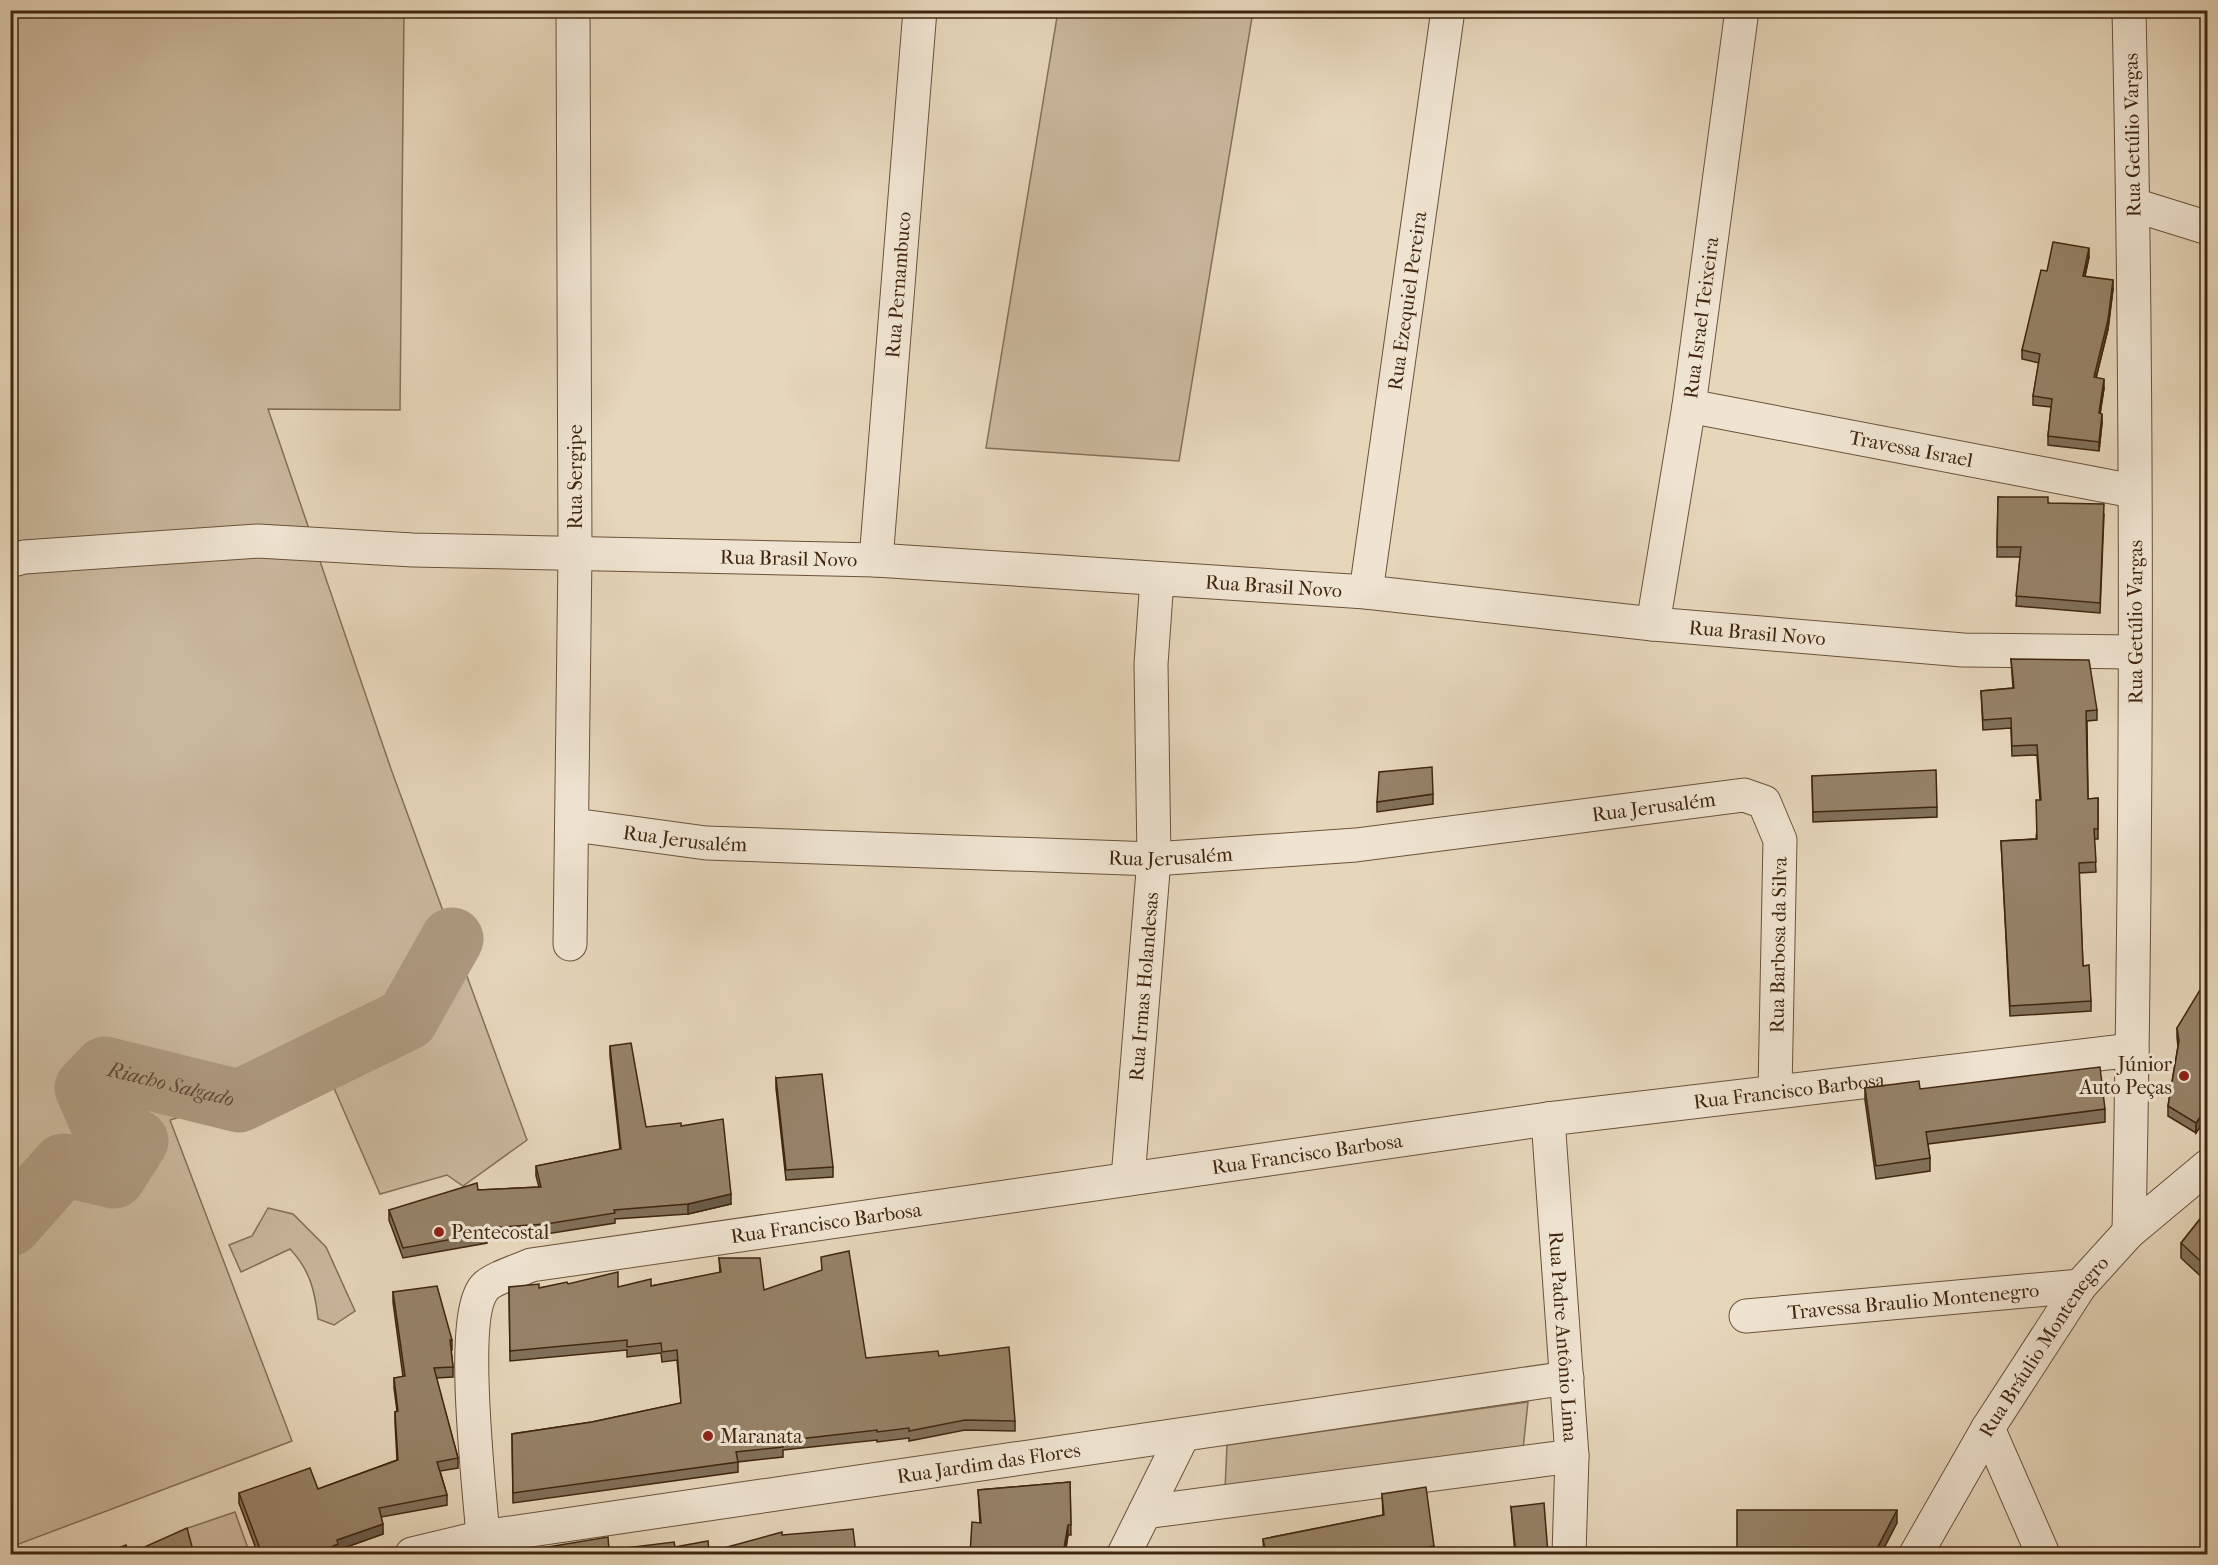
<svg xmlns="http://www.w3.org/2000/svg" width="2218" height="1565" viewBox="0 0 2218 1565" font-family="'IM FELL French Canon',serif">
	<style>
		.green { fill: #cab89d; stroke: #856f56; stroke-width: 1.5 }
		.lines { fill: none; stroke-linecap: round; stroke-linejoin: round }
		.river { stroke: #ae9a80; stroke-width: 63 }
		.minor-casing { stroke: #6a5239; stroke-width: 35 }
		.minor { stroke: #efe4d2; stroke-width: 33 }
		.wall { fill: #817059; stroke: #40260e; stroke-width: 1.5 }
		.shaded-wall { fill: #695b48; stroke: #40260e; stroke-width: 1.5 }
		.building { fill: #968267; stroke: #40260e; stroke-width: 1.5 }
		.poi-dot { fill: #8f2418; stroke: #efe4d2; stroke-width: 2 }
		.labels { text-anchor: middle; stroke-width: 6; stroke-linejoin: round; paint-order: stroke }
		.street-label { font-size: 20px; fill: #40260e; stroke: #efe4d2 }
		.poi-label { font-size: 20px; fill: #40260e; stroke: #efe4d2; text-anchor: start }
		.water-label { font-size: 21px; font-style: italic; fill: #614930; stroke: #efe4d2 }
	</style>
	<rect width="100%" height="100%" fill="#e6d6ba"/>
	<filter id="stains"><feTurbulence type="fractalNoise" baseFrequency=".00333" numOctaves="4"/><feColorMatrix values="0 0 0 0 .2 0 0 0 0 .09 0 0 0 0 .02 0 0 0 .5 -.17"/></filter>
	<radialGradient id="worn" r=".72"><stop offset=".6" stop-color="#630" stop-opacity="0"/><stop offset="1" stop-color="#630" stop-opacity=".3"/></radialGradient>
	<!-- green -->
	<g class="green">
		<path d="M11 11H404L400 410 268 409 391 769 527 1140 463 1186 447 1175 380 1194 327 1072 170 1120 292 1441 11 1547Z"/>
		<path d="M1058 11H1253L1179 461 986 448Z"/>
		<path d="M268 1208 293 1214 326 1247 355 1311 334 1325 318 1319C315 1291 310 1270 290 1249L241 1272 229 1245 252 1236Z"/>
		<path d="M1528 1402 1523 1449 1225 1490 1227 1445Z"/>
		<path d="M235 1512 250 1554H194L185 1529Z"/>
	</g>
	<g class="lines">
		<!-- river -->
		<path class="river" id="s1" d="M10 1225 63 1165 114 1177 137 1141 103 1127 86 1088 105 1068 239 1101 407 1019 452 939"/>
		<!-- minor casing -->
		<g class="minor-casing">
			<g id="minor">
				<path d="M2134 205 2208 228"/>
				<path id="s2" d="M1689 406 2133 491"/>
				<path id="s3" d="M876 560 920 10"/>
				<path id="s4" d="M10 561 24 557 258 541 413 550 876 560 1366 592 1653 624 1963 650 2133 652"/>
				<path id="s5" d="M1366 592 1448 10"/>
				<path id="s6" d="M1653 624 1689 406 1742 10"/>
				<path id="s7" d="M574 825 706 843 1154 859 1356 845 1744 795 1764 802 1780 840 1775 1091"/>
				<path d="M570 944 575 553 573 10"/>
				<path id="s8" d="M1548 1119 1572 1456 1569 1554"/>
				<path id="s9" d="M1128 1178 1154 859 1151 664 1157 579"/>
				<path id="s10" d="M2129 1232C2137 825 2138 417 2129 10"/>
				<path id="s11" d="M1746 1316 2080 1286"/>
				<path d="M1988 1428 2043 1554"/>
				<path d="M1145 1512 1572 1456"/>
				<path id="s12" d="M483 1537C480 1491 458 1316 485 1287 492 1279 520 1270 531 1265L1548 1119 2132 1050"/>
				<path id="s13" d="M412 1554 483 1537 1567 1378"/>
				<path d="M1124 1554 1183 1435"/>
				<path id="s14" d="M1916 1554 1988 1428 2080 1286 2129 1232 2208 1166"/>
			</g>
		</g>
		<!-- minor -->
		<use href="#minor" class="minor"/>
	</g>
	<!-- wall -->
	<g class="wall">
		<path d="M2089 257 2085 276 2113 289 2108 329 2096 378 2104 388 2100 413 2102 423 2099 451 2048 445V436L2051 407 2033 405V396L2039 363 2022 359V350L2047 271Z"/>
		<path d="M1998 497 2048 503 2104 514 2100 613 2016 606 2020 557H1997Z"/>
		<path d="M2011 659 2097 710V720L2087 721 2088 799 2098 798V839H2094L2096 872 2079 873 2083 966 2091 1001V1011L2010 1016 2001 841 2036 839 2040 800 2037 755 2012 756 2011 728 1983 730 1981 691 2013 688Z"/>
		<path d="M1812 776 1937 807V817L1813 822Z"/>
		<path d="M1433 794V804L1377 812V802Z"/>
		<path d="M2208 994 2196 1133 2168 1116V1106L2178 1046 2177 1038V1028Z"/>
		<path d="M610 1046 646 1127 681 1126 731 1204 688 1214 615 1219V1223L546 1234 487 1238V1243L403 1258 389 1220V1210L478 1190 539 1187 536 1176V1166L620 1149 610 1056Z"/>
		<path d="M776 1078 833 1167V1177L786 1180 776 1088Z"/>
		<path d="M1865 1088 1920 1089 2105 1109V1122L1928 1144 1930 1158V1171L1876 1179 1865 1100Z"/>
		<path d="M2208 1209V1283L2181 1258V1243Z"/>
		<path d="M719 1258 764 1290 866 1358 939 1356 1015 1421V1431L965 1430 909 1441V1438L877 1442V1440L783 1450V1457L738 1462V1472L513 1503 512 1434 592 1422 681 1403 677 1360 662 1362 661 1353 627 1357V1350L510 1361 509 1287 539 1288 568 1284 618 1287 651 1286 720 1273Z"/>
		<path d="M393 1292 452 1340V1350H451L453 1367V1377L436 1378 458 1458V1468L440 1471 447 1495V1505L381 1517 383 1534 338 1550V1554H258L239 1503V1493L318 1489 397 1460 395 1422V1412L397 1411 394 1388V1378L403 1377 393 1302Z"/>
		<path d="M1070 1482 1071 1535H1068L1065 1554H970L980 1523 978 1490Z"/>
		<path d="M1382 1494 1434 1546V1554H1264L1263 1539 1383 1515Z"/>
		<path d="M1511 1507 1548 1554H1515Z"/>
	</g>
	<!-- shaded-wall -->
	<g class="shaded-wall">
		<path d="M2089 248V257L2083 285V276Z"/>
		<path d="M2113 280V289L2108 329 2094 386V377Z"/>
		<path d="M2104 379V388L2099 422V413Z"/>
		<path d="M2102 414V423L2099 451V442Z"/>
		<path d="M2208 1106V1116L2196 1133V1123Z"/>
		<path d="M731 1194V1204L688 1214V1204Z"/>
		<path d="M1897 1510V1523L1881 1554H1874Z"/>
		<path d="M383 1524V1534L338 1550V1554H329V1548L337 1540Z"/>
		<path d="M1068 1525V1535L1065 1554H1063Z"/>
	</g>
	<!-- building -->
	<g class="building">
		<path d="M2053 242 2089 248 2083 276 2113 280 2108 320 2094 377 2104 379 2099 413 2102 414 2099 442 2048 436 2052 399 2033 396 2040 354 2022 350 2041 270 2047 271Z"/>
		<path d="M1998 497H2048V503L2104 504 2100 603 2016 596 2021 547H1997Z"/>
		<path d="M2011 659 2089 660 2097 710 2086 711 2088 799 2098 798V829H2094L2096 862 2079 863 2083 966 2089 965 2091 1001 2010 1006 2001 841 2037 839 2036 800H2041L2037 745 2012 746 2011 718 1983 720 1981 691 2014 688Z"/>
		<path d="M1432 767 1433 794 1377 802 1379 772Z"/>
		<path d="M1936 770 1937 807 1813 812 1812 776Z"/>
		<path d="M2200 990 2208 994V1106L2196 1123 2168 1106 2179 1041 2177 1028Z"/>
		<path d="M631 1043 646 1127 681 1123V1126L723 1119 731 1194 688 1204 614 1210 615 1213 546 1224 486 1228 487 1233 403 1248 389 1210 477 1183 478 1190 541 1187 536 1166 621 1149 610 1046Z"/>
		<path d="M2100 1067 2105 1109 1926 1132 1930 1158 1876 1166 1865 1088 1919 1081 1920 1089Z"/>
		<path d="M822 1074 833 1167 786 1170 776 1078Z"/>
		<path d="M2208 1209V1268L2181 1243Z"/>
		<path d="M849 1251 866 1358 938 1351 939 1356 1009 1347 1015 1421 965 1420 909 1431V1428L877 1432V1430L782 1441 783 1447 736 1452 738 1462 513 1493 512 1434 592 1422 681 1403 677 1350 662 1352 661 1343 627 1347V1340L510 1351 509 1287 539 1284V1288L567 1282 568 1284 618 1272V1287L651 1279V1286L721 1272 719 1258H760L764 1290 822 1270 821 1257Z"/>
		<path d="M437 1286 452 1340H450L453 1367 434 1368 458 1458 437 1462 447 1495 379 1508 383 1524 337 1540 338 1544 329 1548 331 1554H262L239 1493 310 1468 318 1489 398 1460 395 1412 398 1411 394 1378 405 1376 393 1292Z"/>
		<path d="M1070 1482 1071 1525H1068L1063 1554H970L972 1522 981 1523 978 1490Z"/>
		<path d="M1426 1487 1434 1546 1404 1551 1405 1554H1266L1263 1539 1384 1515 1382 1494Z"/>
		<path d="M1544 1503 1548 1554H1516L1511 1507Z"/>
		<path d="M1737 1510H1897L1874 1554H1737Z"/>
		<path d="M187 1528 194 1554H103L126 1545 129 1554Z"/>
		<path d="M853 1529 856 1554H512V1553L608 1537 609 1550 674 1542 675 1547 708 1541 709 1552 782 1532V1535Z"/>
	</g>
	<!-- markers -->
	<g class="poi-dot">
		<circle cx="2184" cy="1076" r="6"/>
		<circle cx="439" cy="1232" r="6"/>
		<circle cx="708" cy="1436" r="6"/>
	</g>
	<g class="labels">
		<!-- street labels -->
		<g class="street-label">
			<text transform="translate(2132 135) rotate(-91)" y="7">Rua Getúlio Vargas</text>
			<text dy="7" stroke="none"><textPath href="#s3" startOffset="276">Rua Pernambuco</textPath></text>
			<text dy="7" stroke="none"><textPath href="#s5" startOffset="294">Rua Ezequiel Pereira</textPath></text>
			<text dy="7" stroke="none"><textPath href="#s6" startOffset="310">Rua Israel Teixeira</textPath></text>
			<text dy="7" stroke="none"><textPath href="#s2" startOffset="226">Travessa Israel</textPath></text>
			<text transform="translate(575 477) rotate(-90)" y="7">Rua Sergipe</text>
			<text dy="7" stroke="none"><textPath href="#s4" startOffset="780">Rua Brasil Novo</textPath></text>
			<text dy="7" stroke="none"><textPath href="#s4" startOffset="1266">Rua Brasil Novo</textPath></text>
			<text dy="7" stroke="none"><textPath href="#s10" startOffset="610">Rua Getúlio Vargas</textPath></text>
			<text dy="7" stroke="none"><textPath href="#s4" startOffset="1752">Rua Brasil Novo</textPath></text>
			<text dy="7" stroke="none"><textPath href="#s7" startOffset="1084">Rua Jerusalém</textPath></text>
			<text dy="7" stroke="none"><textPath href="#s7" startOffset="112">Rua Jerusalém</textPath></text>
			<text dy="7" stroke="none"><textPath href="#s7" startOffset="598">Rua Jerusalém</textPath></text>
			<text transform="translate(1778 945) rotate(-89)" y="7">Rua Barbosa da Silva</text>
			<text dy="7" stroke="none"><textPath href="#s9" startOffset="192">Rua Irmas Holandesas</textPath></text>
			<text dy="7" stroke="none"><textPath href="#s12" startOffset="1574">Rua Francisco Barbosa</textPath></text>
			<text dy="7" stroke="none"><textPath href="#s12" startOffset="1088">Rua Francisco Barbosa</textPath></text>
			<text dy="7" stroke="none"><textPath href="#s12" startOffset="602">Rua Francisco Barbosa</textPath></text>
			<text dy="7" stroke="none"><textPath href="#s11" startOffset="168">Travessa Braulio Montenegro</textPath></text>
			<text dy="7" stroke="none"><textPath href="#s8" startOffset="218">Rua Padre Antônio Lima</textPath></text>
			<text dy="7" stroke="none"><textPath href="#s14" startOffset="244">Rua Bráulio Montenegro</textPath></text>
			<text dy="7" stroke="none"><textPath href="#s13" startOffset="584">Rua Jardim das Flores</textPath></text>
		</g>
		<!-- poi labels -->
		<g class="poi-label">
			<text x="2172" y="1071" text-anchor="end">Júnior<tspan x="2172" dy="23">Auto Peças</tspan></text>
			<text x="451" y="1239">Pentecostal</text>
			<text x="720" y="1443">Maranata</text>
		</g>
		<!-- water labels -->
		<g class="water-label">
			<text dy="7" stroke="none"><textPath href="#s1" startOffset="350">Riacho Salgado</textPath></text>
		</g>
	</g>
	<!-- margin -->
	<rect width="2218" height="1565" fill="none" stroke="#e6d6ba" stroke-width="36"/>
	<rect x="12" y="12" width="2194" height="1541" fill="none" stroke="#40260e" stroke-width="3"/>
	<rect x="18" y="18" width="2182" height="1529" fill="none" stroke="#40260e" stroke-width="1.5"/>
	<rect width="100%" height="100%" filter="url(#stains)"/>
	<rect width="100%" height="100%" fill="url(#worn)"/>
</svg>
